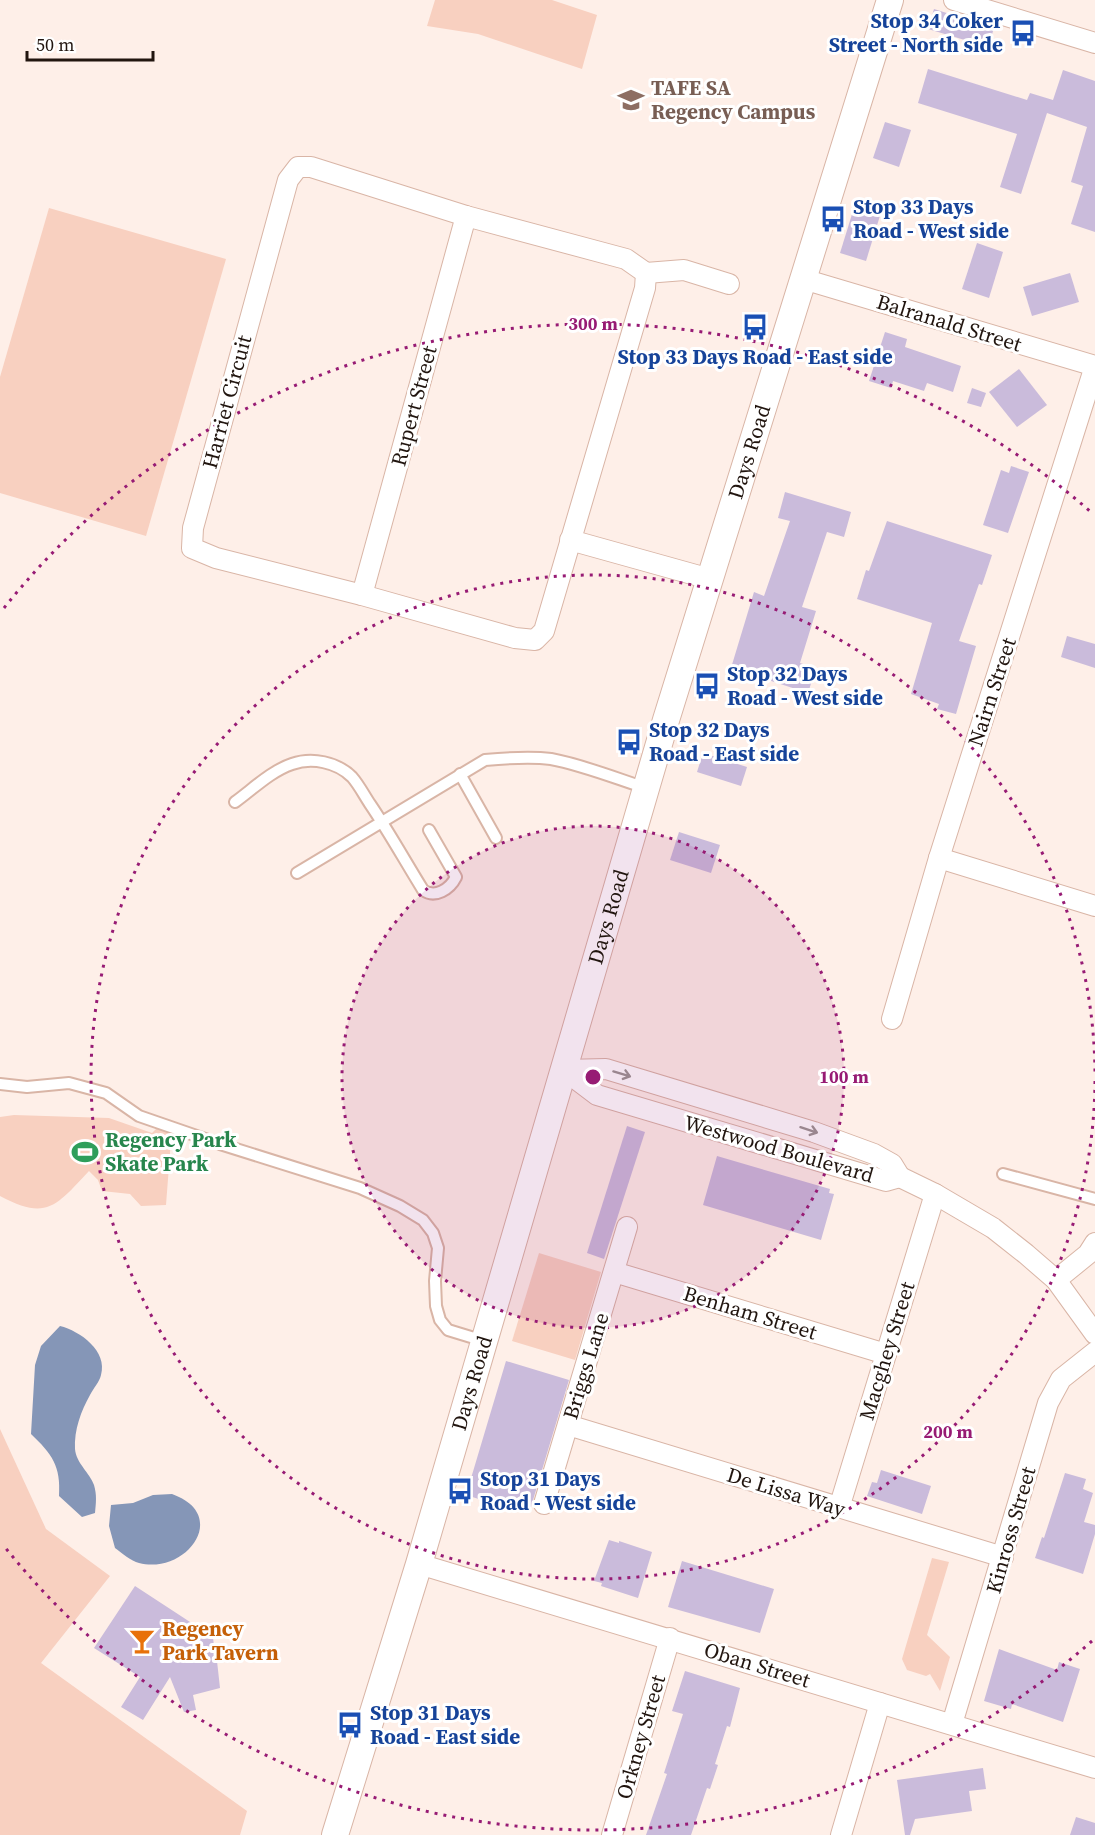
<svg xmlns="http://www.w3.org/2000/svg" width="1095" height="1835" viewBox="0 0 1095 1835" font-family="'Source Serif 4',serif">
	<style>
		.green { fill: #f8d0c0 }
		.water { fill: #8596b7 }
		.building { fill: #cabbdb }
		.lines { fill: none; stroke-linecap: round; stroke-linejoin: round }
		.service-casing { stroke: #d9b5a6; stroke-width: 14 }
		.minor-casing { stroke: #d9b5a6; stroke-width: 22 }
		.tertiary-casing { stroke: #d9b5a6; stroke-width: 28 }
		.service { stroke: #fff; stroke-width: 10 }
		.minor { stroke: #fff; stroke-width: 20 }
		.tertiary { stroke: #fff; stroke-width: 26 }
		.oneway { stroke: #9b9693 }
		.ring { fill: none; stroke: #971b74; stroke-width: 3; stroke-dasharray: 3 6 }
		.labels { text-anchor: middle; stroke-width: 6; stroke-linejoin: round; paint-order: stroke }
		.transit-label { font-size: 21px; font-weight: bold; fill: #164399; stroke: #fff; text-anchor: start }
		.education-label { font-size: 21px; font-weight: bold; fill: #785e54; stroke: #fff; text-anchor: start }
		.street-label { font-size: 21px; fill: #21150f; stroke: #fff }
		.leisure-label { font-size: 21px; font-weight: bold; fill: #27864d; stroke: #fff; text-anchor: start }
		.food-label { font-size: 21px; font-weight: bold; fill: #c56008; stroke: #fff; text-anchor: start }
		.centre { fill: #971b74; stroke: #fff; stroke-width: 3 }
		.ring-label { font-size: 18px; text-anchor: middle; font-weight: bold; fill: #971b74; stroke: #fff; stroke-width: 6; stroke-linejoin: round; paint-order: stroke }
	</style>
	<rect width="100%" height="100%" fill="#feefe8"/>
	<!-- green -->
	<g class="green">
		<path d="M435 0H552L597 15 582 69 478 34 427 26Z"/>
		<path d="M49 208 226 259 146 536 0 493V377Z"/>
		<path d="M14 1115 109 1118 152 1133 161 1124 172 1127 166 1205 141 1206 130 1194 102 1191 98 1180 89 1171C56 1206 47 1221 0 1196V1117Z"/>
		<path d="M539 1253 601 1272 575 1360 512 1341Z"/>
		<path d="M0 1429 46 1529 110 1576 41 1663 247 1811 240 1835H0Z"/>
		<path d="M932 1558 949 1562 927 1635 950 1657 940 1691 930 1674 926 1676 907 1670 902 1659Z"/>
	</g>
	<!-- water -->
	<g class="water">
		<path d="M60 1326C80 1331 108 1351 101 1375 100 1381 93 1389 90 1395 81 1411 74 1430 75 1449 76 1463 90 1473 94 1485 97 1495 96 1503 95 1513L82 1517 59 1496C61 1466 52 1454 31 1434L35 1365 41 1346Z"/>
		<path d="M172 1494C231 1515 186 1575 139 1563 131 1561 122 1553 115 1548L109 1526 111 1505 133 1503 153 1495Z"/>
	</g>
	<!-- building -->
	<g class="building">
		<path d="M934 9 994 28 988 47 928 29Z"/>
		<path d="M928 69 1027 100 1030 93 1053 100 1063 70 1095 81V232L1071 224 1083 186 1071 182 1087 127 1047 113 1021 194 1000 187 1017 134 918 103Z"/>
		<path d="M885 122 911 130 899 167 873 158Z"/>
		<path d="M857 198 883 206 866 261 840 253Z"/>
		<path d="M977 243 1003 252 989 298 962 289Z"/>
		<path d="M1070 273 1079 302 1032 316 1023 287Z"/>
		<path d="M885 332 907 339 905 347 961 366 953 392 927 383 924 391 893 381 891 388 869 381Z"/>
		<path d="M1019 369 1047 405 1017 427 989 392Z"/>
		<path d="M972 388 986 393 981 407 967 403Z"/>
		<path d="M1011 466 1029 472 1008 533 983 525 1001 470 1009 473Z"/>
		<path d="M785 492 851 512 844 537 827 532 802 607 816 611 800 663 816 668 808 693 731 668 754 592 764 596 790 521 778 518Z"/>
		<path d="M887 521 992 555 982 585 979 584 959 641 976 646 956 714 937 709 939 704 911 694 932 623 857 599 866 570 869 571Z"/>
		<path d="M1067 636 1095 644V668L1061 657Z"/>
		<path d="M703 753 747 767 741 786 697 772Z"/>
		<path d="M679 832 720 845 711 873 670 860Z"/>
		<path d="M627 1126 645 1132 604 1259 587 1253Z"/>
		<path d="M717 1156 830 1189 829 1193 834 1194 821 1240 703 1205Z"/>
		<path d="M506 1361 569 1380 530 1510 505 1503 504 1507 466 1495Z"/>
		<path d="M881 1470 931 1486 922 1514 867 1496 872 1482 877 1483Z"/>
		<path d="M1065 1473 1086 1479 1083 1489 1093 1493 1084 1522 1095 1525V1534L1083 1574 1035 1558 1042 1537 1044 1538Z"/>
		<path d="M609 1540 619 1543V1541L652 1552 638 1598 601 1586 602 1583 594 1581Z"/>
		<path d="M682 1561 774 1589 760 1633 668 1607Z"/>
		<path d="M135 1586 213 1637 214 1647 231 1646 234 1660 217 1661 220 1688 193 1695 196 1710 184 1712 170 1677 143 1720 121 1707 140 1677 94 1648Z"/>
		<path d="M999 1649 1057 1670 1059 1662 1080 1669 1063 1722 1012 1704 1011 1709 984 1701Z"/>
		<path d="M685 1671 740 1688 730 1727 727 1726 715 1764 718 1765 710 1789 707 1788 691 1835H646L667 1774 664 1773 683 1714 672 1711Z"/>
		<path d="M983 1768 986 1789 969 1791 972 1811 915 1819 910 1835H905L897 1780Z"/>
		<path d="M1076 1817 1095 1823V1835H1070Z"/>
	</g>
	<g class="lines">
		<!-- service casing -->
		<g class="service-casing">
			<g id="service">
				<path d="M460 774 496 838"/>
				<path d="M235 802C253 789 271 771 292 764 312 757 337 762 352 777 359 785 364 795 370 804 389 832 405 861 423 890 435 899 450 889 456 877L429 830"/>
				<path d="M297 873 485 760C506 758 529 756 551 759 583 765 615 778 646 788"/>
				<path d="M0 1084 27 1087 69 1083 106 1093 139 1116 220 1144 360 1188 400 1206 423 1220 433 1233 438 1248 435 1281 436 1306 440 1320 448 1330 484 1341"/>
				<path d="M1003 1174 1095 1199"/>
			</g>
		</g>
		<!-- minor casing -->
		<g class="minor-casing">
			<g id="minor">
				<path d="M954 0 1095 43"/>
				<path d="M298 167H311L466 216 626 259 646 273 645 288 544 631 535 640 515 638 362 595 216 558 192 548 193 528 288 180Z"/>
				<path d="M646 273 684 270 729 284"/>
				<path d="M803 279 1095 366"/>
				<path d="M570 540 710 579"/>
				<path d="M362 595 466 216"/>
				<path d="M939 858 1095 906"/>
				<path d="M892 1019 939 858 1095 366"/>
				<path d="M564 1070 606 1069 814 1132 874 1154 892 1164 900 1177"/>
				<path d="M564 1070 597 1095 886 1181 900 1177"/>
				<path d="M900 1177 935 1194 993 1228 1026 1254 1056 1280 1095 1334"/>
				<path d="M614 1272 886 1354"/>
				<path d="M1056 1280 1088 1254 1095 1243"/>
				<path d="M568 1425 1003 1557"/>
				<path d="M544 1504 627 1227"/>
				<path d="M839 1508 935 1194"/>
				<path d="M419 1564 1095 1768"/>
				<path d="M952 1724 1048 1403 1061 1379 1095 1352"/>
				<path d="M612 1835 670 1638"/>
				<path d="M841 1835 880 1703"/>
			</g>
		</g>
		<!-- tertiary casing -->
		<g class="tertiary-casing">
			<g id="tertiary">
				<path id="s1" d="M335 1835 419 1564 666 720 890 0"/>
			</g>
		</g>
		<!-- service -->
		<use href="#service" class="service"/>
		<!-- minor -->
		<use href="#minor" class="minor"/>
		<!-- tertiary -->
		<use href="#tertiary" class="tertiary"/>
	</g>
	<!-- one-way arrows -->
	<defs><path id="oneway-shaft" d="M-6 0H5M1.5-3L5.5 0L1.5 3" fill="none" stroke-width="1.6" stroke-linecap="round" stroke-linejoin="round" transform="scale(1.5)"/></defs>
	<g class="oneway">
		<use href="#oneway-shaft" transform="translate(622 1074) rotate(17)"/>
		<use href="#oneway-shaft" transform="translate(809 1130) rotate(18)"/>
	</g>
	<!-- distance rings -->
	<circle cx="593" cy="1077" r="251" fill="#971b74" fill-opacity=".12"/>
	<g class="ring">
		<circle cx="593" cy="1077" r="251"/>
		<path d="M1095 1081A502 502 0 1 1 1095 1073"/>
		<path d="M1092 1641A753 753 0 0 1 4 1546M4 608A753 753 0 0 1 1092 513"/>
	</g>
	<!-- icons -->
	<defs>
		<g id="bus-bare" transform="scale(2.07)"><path d="M-5-6H5V4H4V6H2V4H-2V6H-4V4H-5ZM-3.5-4V0h7V-4ZM-3.5 1.2v1.5H-2V1.2ZM2 1.2v1.5H3.5V1.2Z" fill="#1a4fb4" stroke="#fff" stroke-width="2.5" paint-order="stroke"/></g>
		<g id="university-bare" transform="scale(2.07)"><path d="M0-5L7-2L0 1L-7-2ZM-4 1L0 2.5L4 1V4Q0 6-4 4Z" fill="#8d6e63" stroke="#fff" stroke-width="2.5" paint-order="stroke"/></g>
		<g id="stadium-bare" transform="scale(2.07)"><path d="M0-5a6.5 5 0 1 0 0 10a6.5 5 0 1 0 0-10ZM-3.5-1.8h7v3.6h-7Z" fill="#2e9e5b" stroke="#fff" stroke-width="2.5" paint-order="stroke"/></g>
		<g id="bar-bare" transform="scale(2.07)"><path d="M-6-5H6L.8 .8V4.5H3.5V6h-7V4.5H-.8V.8Z" fill="#e8710a" stroke="#fff" stroke-width="2.5" paint-order="stroke"/></g>
	</defs>
	<g fill-rule="evenodd">
		<use href="#bus-bare" x="1023" y="33"/>
		<use href="#university-bare" x="631" y="100"/>
		<use href="#bus-bare" x="833" y="219"/>
		<use href="#bus-bare" x="755" y="327"/>
		<use href="#bus-bare" x="707" y="686"/>
		<use href="#bus-bare" x="629" y="742"/>
		<use href="#stadium-bare" x="85" y="1152"/>
		<use href="#bus-bare" x="460" y="1491"/>
		<use href="#bar-bare" x="142" y="1641"/>
		<use href="#bus-bare" x="350" y="1725"/>
	</g>
	<g class="labels">
		<!-- transit labels -->
		<g class="transit-label">
			<text x="1003" y="28" text-anchor="end">Stop 34 Coker<tspan x="1003" dy="24">Street - North side</tspan></text>
			<text x="853" y="214">Stop 33 Days<tspan x="853" dy="24">Road - West side</tspan></text>
			<text x="755" y="364" text-anchor="middle">Stop 33 Days Road - East side</text>
			<text x="727" y="681">Stop 32 Days<tspan x="727" dy="24">Road - West side</tspan></text>
			<text x="649" y="737">Stop 32 Days<tspan x="649" dy="24">Road - East side</tspan></text>
			<text x="480" y="1486">Stop 31 Days<tspan x="480" dy="24">Road - West side</tspan></text>
			<text x="370" y="1720">Stop 31 Days<tspan x="370" dy="24">Road - East side</tspan></text>
		</g>
		<!-- education labels -->
		<g class="education-label">
			<text x="651" y="95">TAFE SA<tspan x="651" dy="24">Regency Campus</tspan></text>
		</g>
		<!-- street labels -->
		<g class="street-label">
			<text transform="translate(949 323) rotate(17)" y="7">Balranald Street</text>
			<text transform="translate(227 402) rotate(-75)" y="7">Harriet Circuit</text>
			<text transform="translate(414 406) rotate(-75)" y="7">Rupert Street</text>
			<text dy="7" stroke="none"><textPath href="#s1" startOffset="1444">Days Road</textPath></text>
			<text transform="translate(992 692) rotate(-72)" y="7">Nairn Street</text>
			<text dy="7" stroke="none"><textPath href="#s1" startOffset="958">Days Road</textPath></text>
			<text transform="translate(779 1149) rotate(16)" y="7">Westwood Boulevard</text>
			<text transform="translate(750 1313) rotate(17)" y="7">Benham Street</text>
			<text transform="translate(887 1351) rotate(-73)" y="7">Macghey Street</text>
			<text transform="translate(586 1366) rotate(-73)" y="7">Briggs Lane</text>
			<text dy="7" stroke="none"><textPath href="#s1" startOffset="472">Days Road</textPath></text>
			<text transform="translate(786 1492) rotate(17)" y="7">De Lissa Way</text>
			<text transform="translate(1011 1530) rotate(-74)" y="7">Kinross Street</text>
			<text transform="translate(757 1665) rotate(17)" y="7">Oban Street</text>
			<text transform="translate(641 1737) rotate(-74)" y="7">Orkney Street</text>
		</g>
		<!-- leisure labels -->
		<g class="leisure-label">
			<text x="105" y="1147">Regency Park<tspan x="105" dy="24">Skate Park</tspan></text>
		</g>
		<!-- food labels -->
		<g class="food-label">
			<text x="162" y="1636">Regency<tspan x="162" dy="24">Park Tavern</tspan></text>
		</g>
	</g>
	<circle cx="593" cy="1077" r="9" class="centre"/>
	<g class="ring-label">
		<text x="593" y="330">300 m</text>
		<text x="844" y="1083">100 m</text>
		<text x="948" y="1438">200 m</text>
	</g>
	<!-- scale -->
	<path d="M27 51v9h126v-9" fill="none" stroke="#21150f" stroke-width="3"/>
	<text x="36" y="51" font-size="18" fill="#21150f" stroke="#ffffff" stroke-width="4.5" paint-order="stroke">50 m</text>
</svg>
